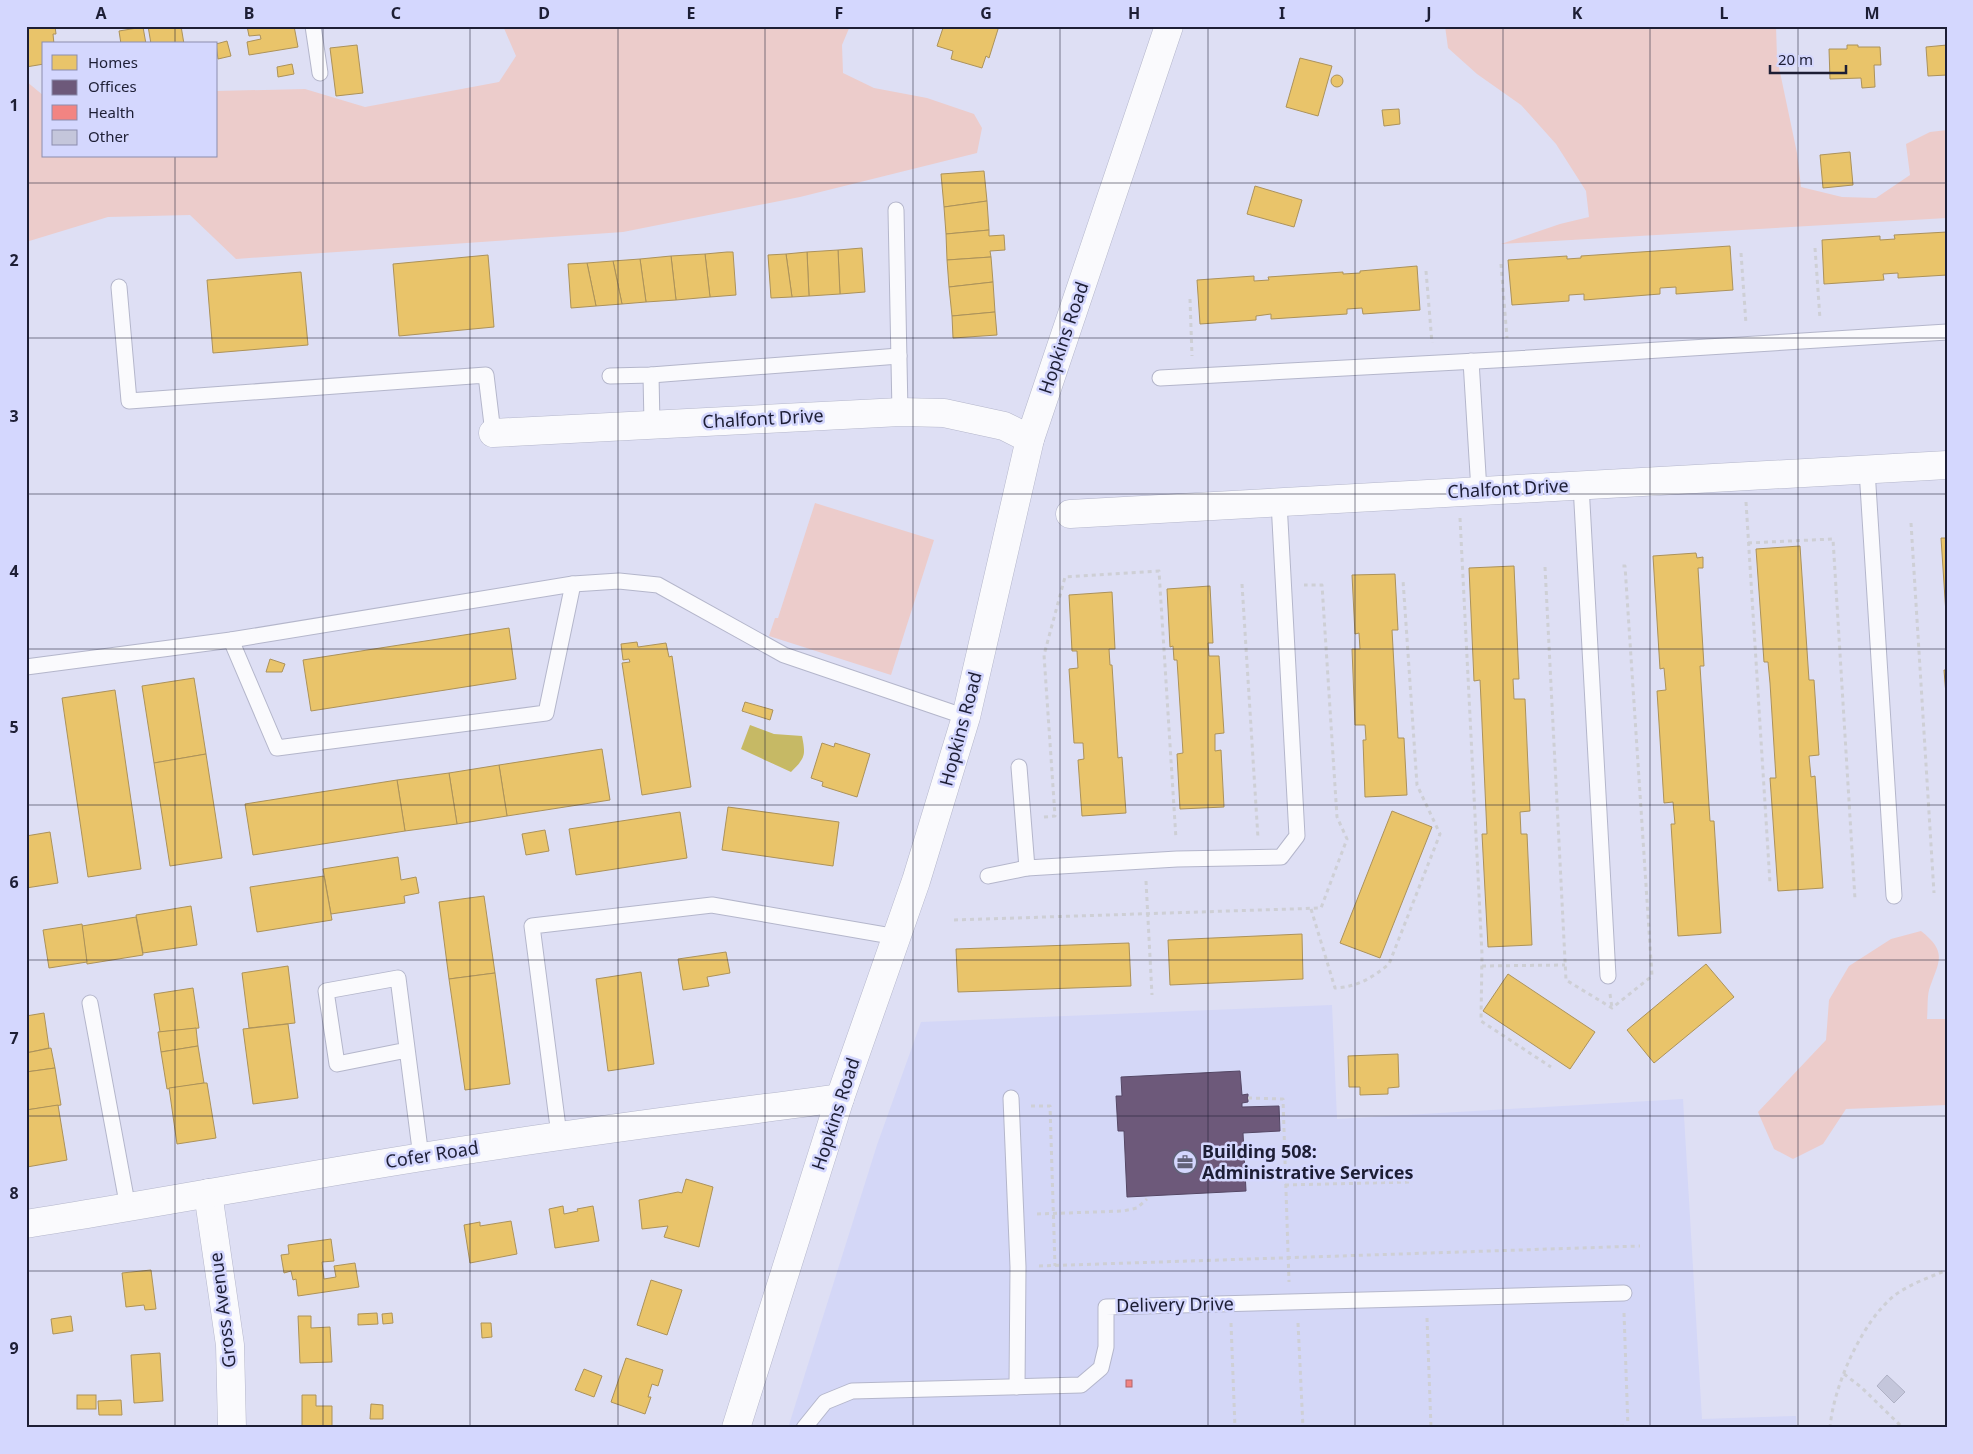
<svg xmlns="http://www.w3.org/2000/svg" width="1973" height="1454" viewBox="0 0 1973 1454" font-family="'Noto Sans',sans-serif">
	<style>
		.built { fill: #d4d7f7 }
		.green { fill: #eccccb }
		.water { fill: #c6b965 }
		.homes { fill: #e9c46a; stroke: #ac925a }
		.offices { fill: #6d597a; stroke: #554765 }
		.health { fill: #f28482; stroke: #b2656b }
		.building { fill: #c4c6db; stroke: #afb1c5 }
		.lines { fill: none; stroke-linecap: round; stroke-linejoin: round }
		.service-casing { stroke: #b4b6cb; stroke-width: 17 }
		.minor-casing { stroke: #b4b6cb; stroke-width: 29 }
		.tertiary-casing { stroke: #b4b6cb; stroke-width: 29 }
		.secondary-casing { stroke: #b4b6cb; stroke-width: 29 }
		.path { stroke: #cecfd5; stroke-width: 3; stroke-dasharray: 4 4; stroke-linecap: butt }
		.service { stroke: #fafafd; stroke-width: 15 }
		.minor { stroke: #fafafd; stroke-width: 28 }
		.tertiary { stroke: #fafafd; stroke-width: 28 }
		.secondary { stroke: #fafafd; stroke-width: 28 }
		.grid { fill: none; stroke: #1d1e35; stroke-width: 1; stroke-opacity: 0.55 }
		.labels { text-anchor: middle; stroke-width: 5; stroke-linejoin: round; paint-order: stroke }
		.street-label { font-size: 18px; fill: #1d1e35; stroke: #d4d7fe }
		.poi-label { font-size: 18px; font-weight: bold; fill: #1d1e35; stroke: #d4d7fe; text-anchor: start }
		.neatline { fill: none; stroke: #1d1e35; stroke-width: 2 }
		.grid-label { font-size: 16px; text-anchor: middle; font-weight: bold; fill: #1d1e35 }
	</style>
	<rect width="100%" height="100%" fill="#dedff4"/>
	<!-- built -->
	<path class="built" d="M1332 1005 1337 1119 1683 1099 1702 1419 1796 1416 1797 1428H788L877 1145 921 1022Z"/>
	<!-- green -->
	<g class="green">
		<path d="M503 26H850L842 45 843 73 874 88 927 98 974 114 982 128 977 153 800 197 623 232 236 259 190 215 108 217 26 242V81L44 96V156H216V91L305 89 365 107 499 82 516 56Z"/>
		<path d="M1445 26H1776L1777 58 1797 153 1801 187 1842 197 1876 198 1910 175 1906 144 1930 132 1947 130V218L1501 244 1560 224 1589 217 1586 191 1556 144 1521 105 1477 74 1448 48Z"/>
		<path d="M815 503 934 540 891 675 769 636 775 618H778Z"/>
		<path d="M1921 931C1949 953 1938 962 1929 990 1927 999 1928 1010 1927 1019H1947V1105L1846 1109 1823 1144 1793 1159 1774 1149 1758 1112 1826 1040 1829 1000 1849 966 1891 939Z"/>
	</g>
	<!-- water -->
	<path class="water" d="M750 725 774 734 802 736C806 756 805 758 791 772L741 749Z"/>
	<!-- homes -->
	<g class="homes">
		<path d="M26 26H55L56 34H53L54 44H44V64L26 67Z"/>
		<path d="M148 26H181L184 44H151Z"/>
		<path d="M247 26H294L298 47 249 55 247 42 261 39 260 35 249 36Z"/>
		<path d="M999 26 989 58 986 56 982 68 951 59 953 51 937 46 943 28 939 26Z"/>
		<path d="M143 27 146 44H121L119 31Z"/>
		<path d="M227 41 231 56 218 59 216 44Z"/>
		<path d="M357 45 363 93 336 96 330 48Z"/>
		<path d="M1847 45H1858V47H1880L1881 65H1874L1875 87 1862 88 1861 78 1830 79 1829 49H1847Z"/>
		<path d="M1947 45V75L1928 76 1926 47Z"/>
		<path d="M1300 58 1332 66 1318 116 1286 107Z"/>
		<path d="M292 64 294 74 278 77 277 67Z"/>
		<circle cx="1337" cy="81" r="6"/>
		<path d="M1399 109 1400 124 1384 126 1382 110Z"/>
		<path d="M1850 152 1853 185 1823 188 1820 155Z"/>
		<path d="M984 171 987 201 944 207 941 174Z"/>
		<path d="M1255 186 1302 200 1294 227 1247 214Z"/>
		<path d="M987 201 989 230 946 234 944 207Z"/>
		<path d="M989 230V236L1004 235 1005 250 990 251 991 257 947 260 946 234Z"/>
		<path d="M1947 232V275L1898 278V273L1883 274 1884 280 1824 284 1822 240 1880 236V240L1895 239 1894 235Z"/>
		<path d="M1730 246 1733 290 1676 294V287L1660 288V294L1584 300V294L1569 295V301L1512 305 1508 260 1567 256V259L1581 258V256Z"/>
		<path d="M862 248 865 292 840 294 838 250Z"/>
		<path d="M838 250 840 294 809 296 807 252Z"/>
		<path d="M727 252H733L736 295 710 297 705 254Z"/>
		<path d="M807 252 809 296 792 297 786 254Z"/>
		<path d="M705 254 710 297 676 300 671 256Z"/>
		<path d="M786 254 792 297 771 298 768 255Z"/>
		<path d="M488 255 494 327 399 336 393 264Z"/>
		<path d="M671 256 676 300 646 302 640 259Z"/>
		<path d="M991 257 993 282 949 287 947 260Z"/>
		<path d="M640 259 646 302 622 304 613 261Z"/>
		<path d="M613 261 622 304 596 306 587 263Z"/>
		<path d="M587 263 596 306 571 308 568 264Z"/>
		<path d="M1417 266 1420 310 1363 314 1362 308 1347 309V314L1271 319V314L1256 316V320L1200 324 1197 280 1254 276V281L1269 280 1268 277 1343 272V274L1360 273V271Z"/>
		<path d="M301 272 308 345 213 353 207 280Z"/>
		<path d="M993 282 995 312 952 316 949 287Z"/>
		<path d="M995 312 997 335 953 338 952 316Z"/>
		<path d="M1941 538H1947V629Z"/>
		<path d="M1800 546 1809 680H1814L1819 755 1809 756 1811 777 1815 776 1823 888 1778 891 1770 778H1776L1770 683 1768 662H1764L1756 549Z"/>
		<path d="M1696 553 1697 558 1703 557V568H1698L1704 666H1700L1710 821H1714L1721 933 1678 936 1671 824H1675L1673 802 1664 803 1657 691 1666 690 1664 668 1660 669 1653 556Z"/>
		<path d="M1514 566 1519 679H1513L1514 699H1525L1530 811 1520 812 1521 834H1527L1532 945 1488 947 1482 834H1487L1481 701 1480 680 1474 681 1469 568Z"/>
		<path d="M1395 574 1398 630H1392L1398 738H1404L1407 795 1365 797 1363 740H1366L1365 725H1355L1352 649H1360L1359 633 1355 634 1352 575Z"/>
		<path d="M1210 586 1213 643H1208L1209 656H1219L1224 733 1215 734V751L1221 750 1224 807 1180 809 1177 754 1183 753 1182 737 1177 660H1174L1173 646 1170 647 1167 589Z"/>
		<path d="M1112 592 1115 649H1109L1110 665H1112L1118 758 1122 757 1126 813 1082 816 1078 760 1084 759 1083 743H1074L1069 669 1078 668 1077 651H1072L1069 595Z"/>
		<path d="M509 628 516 679 311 711 303 660Z"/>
		<path d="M637 642 638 647 666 643 669 657 672 656 691 787 642 795 622 663 630 662 629 659 623 660 621 644Z"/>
		<path d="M270 659 285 664 282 672H266Z"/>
		<path d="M1944 670H1947V707Z"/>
		<path d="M194 678 206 754 154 763 142 686Z"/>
		<path d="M115 690 141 869 88 877 62 698Z"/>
		<path d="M745 702 773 710 770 720 742 711Z"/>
		<path d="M822 743 834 747 835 743 870 754 857 797 822 786 823 782 811 778Z"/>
		<path d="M602 749 610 800 507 816 499 765Z"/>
		<path d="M206 754 222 858 170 866 154 763Z"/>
		<path d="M499 765 507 816 457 824 449 773Z"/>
		<path d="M449 773 457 824 405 831 397 780Z"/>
		<path d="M397 780 405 831 253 855 245 804Z"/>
		<path d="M728 807 839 822 833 866 722 850Z"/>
		<path d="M1392 811 1432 827 1380 958 1340 943Z"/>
		<path d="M680 812 687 858 576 875 569 829Z"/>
		<path d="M545 830 549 851 526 855 522 834Z"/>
		<path d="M50 832 58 883 26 888V836Z"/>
		<path d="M398 857 401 880 416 877 419 893 404 896 405 903 331 914 323 869Z"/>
		<path d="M324 876 332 920 257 932 250 887Z"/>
		<path d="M484 896 495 973 449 979 439 902Z"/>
		<path d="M191 906 197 945 143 953 136 915Z"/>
		<path d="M136 917 143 955 87 964 82 926Z"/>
		<path d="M82 924 87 962 49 968 43 930Z"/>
		<path d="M1302 934 1303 979 1170 985 1168 940Z"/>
		<path d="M1129 943 1131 986 958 992 956 949Z"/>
		<path d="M726 952 730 973 707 977 709 986 683 990 678 959Z"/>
		<path d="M1706 964 1734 997 1654 1063 1627 1030Z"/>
		<path d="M288 966 295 1023 249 1028 242 973Z"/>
		<path d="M641 972 654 1064 608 1071 596 979Z"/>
		<path d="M495 973 510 1084 465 1090 449 979Z"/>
		<path d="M1508 974 1595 1032 1570 1069 1483 1011Z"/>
		<path d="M193 988 199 1028 160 1032 154 994Z"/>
		<path d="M44 1013 49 1048 26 1053V1016Z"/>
		<path d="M288 1024 298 1098 253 1104 243 1029Z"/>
		<path d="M196 1028 198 1046 161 1052 158 1032Z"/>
		<path d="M198 1046 204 1083 167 1089 161 1052Z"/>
		<path d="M51 1048 55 1068 26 1072V1053Z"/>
		<path d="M1398 1054 1399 1087 1388 1088V1094L1360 1095V1087H1349L1348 1056Z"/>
		<path d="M55 1068 61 1105 26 1110V1072Z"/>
		<path d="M204 1083H207L216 1138 177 1144 169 1088Z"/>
		<path d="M58 1105 67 1160 27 1167 26 1110Z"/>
		<path d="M686 1179 713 1187 699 1247 664 1237 668 1226 642 1229 639 1200 678 1192 682 1193Z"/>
		<path d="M563 1206 564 1214 578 1211 577 1209 593 1206 599 1241 555 1248 549 1209Z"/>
		<path d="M511 1221 517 1254 470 1263 464 1225 480 1222V1226Z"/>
		<path d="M331 1239 334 1261 322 1262 324 1279 336 1277 334 1266 355 1263 359 1287 298 1296 296 1279 293 1280 291 1271 284 1273 281 1255 289 1254 288 1245Z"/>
		<path d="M151 1270 156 1309 145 1310 144 1305 126 1307 122 1273Z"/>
		<path d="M651 1280 682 1290 667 1335 637 1325Z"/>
		<path d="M377 1313 378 1324 358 1325V1314Z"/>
		<path d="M392 1313 393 1323 383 1324 382 1314Z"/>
		<path d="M71 1316 73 1331 53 1334 51 1319Z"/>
		<path d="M298 1316H311V1328L330 1327 332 1362 300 1363Z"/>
		<path d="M481 1323H491L492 1337 482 1338Z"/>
		<path d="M160 1353 163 1401 134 1403 131 1355Z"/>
		<path d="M626 1358 663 1370 658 1386 652 1384 648 1397H651L645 1414 611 1402Z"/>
		<path d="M584 1369 602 1376 594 1397 575 1390Z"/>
		<rect x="77" y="1395" width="19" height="14"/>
		<path d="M302 1395H316V1406H332V1428H302Z"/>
		<path d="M121 1400 122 1415H99L98 1401Z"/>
		<path d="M371 1404 383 1405V1419H370Z"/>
	</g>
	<!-- offices -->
	<path class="offices" d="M1240 1071 1242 1095 1248 1094V1102L1242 1103V1107L1279 1106 1280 1131 1243 1133 1246 1191 1127 1197 1124 1131H1118L1116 1096H1122L1121 1077Z"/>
	<!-- health -->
	<rect class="health" x="1126" y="1380" width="6" height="7"/>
	<!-- building -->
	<path class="building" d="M1887 1375 1905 1392 1894 1403 1877 1386Z"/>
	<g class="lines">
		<!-- service casing -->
		<g class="service-casing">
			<g id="service">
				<path d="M313 26 320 73"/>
				<path d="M896 210 900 412"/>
				<path d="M119 287 129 401 486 375 493 433"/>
				<path d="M1471 361 1479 491"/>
				<path d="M651 375 652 424"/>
				<path d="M610 376 651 375 899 356"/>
				<path d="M1160 378 1514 359 1947 332"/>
				<path d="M1867 470 1894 896"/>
				<path d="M1581 485 1608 976"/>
				<path d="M231 640 277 748 546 713 573 584"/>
				<path d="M26 667 231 640 573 584 619 581 658 585 784 655 966 717"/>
				<path d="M1019 767 1027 868"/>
				<path d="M988 876 1027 868 1177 859 1281 857 1297 836 1279 502"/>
				<path d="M90 1003 128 1208"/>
				<path d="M407 1050 337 1064 326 991 398 978 421 1157"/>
				<path d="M1011 1098 1018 1267 1017 1387"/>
				<path d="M559 1135 532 926 712 905 897 937"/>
				<path d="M804 1428 825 1402 852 1391 1081 1385 1101 1368 1106 1347V1307L1624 1293"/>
			</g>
		</g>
		<!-- minor casing -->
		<g class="minor-casing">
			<g id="minor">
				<path d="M493 433 900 412 944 413 1004 426 1030 439"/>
				<path d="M1070 514 1947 465"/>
				<path d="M208 1193 230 1345 232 1428"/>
			</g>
		</g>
		<!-- tertiary casing -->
		<g class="tertiary-casing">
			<path id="tertiary" d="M26 1224C159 1203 290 1178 422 1157 561 1134 701 1117 840 1098"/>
		</g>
		<!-- secondary casing -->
		<g class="secondary-casing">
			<path id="secondary" d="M736 1428 840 1098 916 881 966 717 1030 439 1169 26"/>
		</g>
		<!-- path -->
		<g class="path">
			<path d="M1815 248 1820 319"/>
			<path d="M1741 253 1746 324"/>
			<path d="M1501 264 1507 338"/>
			<path d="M1426 271 1432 343"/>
			<path d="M1190 299 1192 356"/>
			<path d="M1746 502 1770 883"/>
			<path d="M1460 518 1482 954 1481 1021 1551 1067"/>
			<path d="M1911 523 1934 893"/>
			<path d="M1748 543 1833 539 1855 899"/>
			<path d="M1545 567 1566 980 1612 1008 1652 976 1625 566H1622"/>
			<path d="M1242 584 1258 838"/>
			<path d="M1044 817 1055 816 1044 655 1065 577 1159 571 1176 839"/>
			<path d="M1146 881 1152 995"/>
			<path d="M1311 909 1335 988C1357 987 1372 978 1389 964L1440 834 1417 785 1403 580"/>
			<path d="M954 920 1321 908 1347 839 1337 817 1322 585H1304"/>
			<path d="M1482 966 1565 965"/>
			<path d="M1610 994 1612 1008"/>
			<path d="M1248 1098 1283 1099 1289 1282"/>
			<path d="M1031 1106H1050L1055 1266"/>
			<path d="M1285 1185 1411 1182"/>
			<path d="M1037 1214 1123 1211 1137 1208 1147 1199"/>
			<path d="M1039 1266 1640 1246"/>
			<path d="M1624 1313 1628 1428"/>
			<path d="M1427 1318 1431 1428"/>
			<path d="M1231 1323 1235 1428"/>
			<path d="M1298 1323 1303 1428"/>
			<path d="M1844 1374 1861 1387 1903 1428"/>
			<path d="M1556 1428 1628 1426"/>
			<path d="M1830 1428C1833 1387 1862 1321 1895 1295 1910 1284 1930 1277 1947 1270"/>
		</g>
		<!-- service -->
		<use href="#service" class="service"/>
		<!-- minor -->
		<use href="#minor" class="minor"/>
		<!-- tertiary -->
		<use href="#tertiary" class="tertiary"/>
		<!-- secondary -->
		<use href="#secondary" class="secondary"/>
	</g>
	<!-- grid -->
	<path class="grid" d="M175 26V44M323 26V1428M470 26V1428M618 26V1428M765 26V1428M913 26V1428M1060 26V1428M1208 26V1428M1355 26V1428M1503 26V1428M1650 26V1428M1798 26V1428M175 156V1428M26 183H1947M26 338H1947M26 494H1947M26 649H1947M26 805H1947M26 960H1947M26 1116H1947M26 1271H1947"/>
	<!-- icons -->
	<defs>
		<g id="office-ring" transform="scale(1.25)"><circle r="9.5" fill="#d4d7fe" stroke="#616278" stroke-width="1.5"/><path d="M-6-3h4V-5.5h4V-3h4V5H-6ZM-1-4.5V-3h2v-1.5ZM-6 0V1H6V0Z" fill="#616278"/></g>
	</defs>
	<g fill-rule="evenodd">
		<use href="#office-ring" x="1185" y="1162"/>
	</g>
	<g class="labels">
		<!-- street labels -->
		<g class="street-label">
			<text transform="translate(1064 338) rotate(-71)" y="6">Hopkins Road</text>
			<text transform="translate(763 419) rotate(-3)" y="6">Chalfont Drive</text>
			<text transform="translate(1508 489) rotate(-3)" y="6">Chalfont Drive</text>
			<text transform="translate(961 729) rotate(-75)" y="6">Hopkins Road</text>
			<text transform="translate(836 1114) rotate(-72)" y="6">Hopkins Road</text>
			<text transform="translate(432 1155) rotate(-9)" y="6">Cofer Road</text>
			<text transform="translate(1175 1305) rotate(-1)" y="6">Delivery Drive</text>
			<text transform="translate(223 1310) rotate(-97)" y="6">Gross Avenue</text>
		</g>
		<!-- poi labels -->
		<g class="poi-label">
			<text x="1202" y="1158">Building 508:<tspan x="1202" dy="21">Administrative Services</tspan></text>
		</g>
	</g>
	<!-- border -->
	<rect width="1973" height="1454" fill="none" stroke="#d4d7fe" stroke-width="55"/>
	<!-- legend -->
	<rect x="42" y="42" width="175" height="115" fill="#d4d7fe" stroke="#8b8dae"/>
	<rect x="52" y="55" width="25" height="15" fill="#e9c46a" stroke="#8b8dae"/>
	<text x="88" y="68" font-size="15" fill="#1d1e35">Homes</text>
	<rect x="52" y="80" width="25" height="15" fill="#6d597a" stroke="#8b8dae"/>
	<text x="88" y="92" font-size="15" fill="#1d1e35">Offices</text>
	<rect x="52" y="105" width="25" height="15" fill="#f28482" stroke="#8b8dae"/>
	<text x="88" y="118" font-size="15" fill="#1d1e35">Health</text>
	<rect x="52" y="130" width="25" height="15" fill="#c4c6db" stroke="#8b8dae"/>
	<text x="88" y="142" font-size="15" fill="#1d1e35">Other</text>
	<!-- scale -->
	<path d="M1770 65v8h76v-8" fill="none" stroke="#1d1e35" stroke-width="2.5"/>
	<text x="1778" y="65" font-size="15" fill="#1d1e35" stroke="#d4d7fe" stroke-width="4" paint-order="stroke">20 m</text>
	<rect x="28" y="28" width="1918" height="1398" class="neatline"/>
	<g class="grid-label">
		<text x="101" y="19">A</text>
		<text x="249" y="19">B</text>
		<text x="396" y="19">C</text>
		<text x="544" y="19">D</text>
		<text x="691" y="19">E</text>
		<text x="839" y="19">F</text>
		<text x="986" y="19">G</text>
		<text x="1134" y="19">H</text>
		<text x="1282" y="19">I</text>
		<text x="1429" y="19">J</text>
		<text x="1577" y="19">K</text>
		<text x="1724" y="19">L</text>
		<text x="1872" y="19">M</text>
		<text x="14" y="111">1</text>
		<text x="14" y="266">2</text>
		<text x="14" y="422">3</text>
		<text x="14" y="577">4</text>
		<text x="14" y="733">5</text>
		<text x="14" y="888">6</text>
		<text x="14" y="1044">7</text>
		<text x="14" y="1199">8</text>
		<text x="14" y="1354">9</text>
	</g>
</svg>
